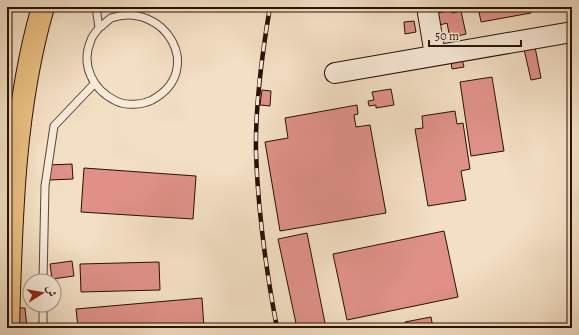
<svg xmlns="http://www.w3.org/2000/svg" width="579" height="335" viewBox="0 0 579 335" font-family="Alegreya,Amiri,serif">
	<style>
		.building { fill: #df9188; stroke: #281003 }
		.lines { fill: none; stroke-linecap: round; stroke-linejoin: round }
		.lane-casing { stroke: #5b4433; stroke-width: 9 }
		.secondary-casing { stroke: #281003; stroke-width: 22 }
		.highway-casing { stroke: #281003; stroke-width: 24 }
		.lane { stroke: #f7ead9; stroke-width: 7 }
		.secondary { stroke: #f7ead9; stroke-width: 20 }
		.highway { stroke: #eac082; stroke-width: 22 }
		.rail-casing { stroke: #281003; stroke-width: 4.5 }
		.rail { stroke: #f7ead9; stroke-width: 3; stroke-dasharray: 9; stroke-linecap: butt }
	</style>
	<rect width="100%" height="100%" fill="#f3dfc4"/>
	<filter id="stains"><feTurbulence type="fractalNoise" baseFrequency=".005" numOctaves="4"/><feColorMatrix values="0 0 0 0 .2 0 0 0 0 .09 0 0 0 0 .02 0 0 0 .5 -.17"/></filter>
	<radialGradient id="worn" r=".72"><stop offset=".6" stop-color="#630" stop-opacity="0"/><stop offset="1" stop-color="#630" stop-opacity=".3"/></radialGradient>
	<!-- building -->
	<g class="building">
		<path d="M478 7H530L531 13 481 22Z"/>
		<path d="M451 10 452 13 461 11 466 34 450 38 447 23 440 25 438 13Z"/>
		<path d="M414 21 416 32 405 34 404 22Z"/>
		<path d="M535 47 541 78 531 80 524 49Z"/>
		<path d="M462 59 464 67 452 69 451 61Z"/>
		<path d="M492 77 504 151 471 156 460 82Z"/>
		<path d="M391 89 394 105 376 108V105L369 106 368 101 374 100 372 92Z"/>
		<path d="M262 90 271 91 270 106 260 105Z"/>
		<path d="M357 105 358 114 354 115 356 127 370 125 386 213 280 231 265 142 288 138 285 118Z"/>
		<path d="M455 111 457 124 463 123 470 169 461 171 466 200 428 206 415 129 423 128 422 116Z"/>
		<path d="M72 164 73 179 49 180 48 165Z"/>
		<path d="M84 168 196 176 193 219 81 212Z"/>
		<path d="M444 231 458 297 347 320 333 254Z"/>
		<path d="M307 233 326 328H297L278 239Z"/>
		<path d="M72 261 74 276 52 279 50 264Z"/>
		<path d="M159 262 160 290 81 292 80 264Z"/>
		<path d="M202 298 204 328H78L76 309Z"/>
		<path d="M17 308H25L27 328H19Z"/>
		<path d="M431 317 433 328H406L405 322Z"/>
	</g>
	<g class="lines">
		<!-- lane casing -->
		<g class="lane-casing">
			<g id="lane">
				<path d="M96 7 99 28C96 32 92 36 91 40 80 65 93 90 116 101 126 106 142 105 152 100 207 70 164 0 111 18 107 21 103 25 99 28"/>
				<path d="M43 281 45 186 54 126 94 84"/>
				<path d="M43 328V305"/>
			</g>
		</g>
		<!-- secondary casing -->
		<g class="secondary-casing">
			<g id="secondary">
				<path d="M427 7 435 55"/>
				<path d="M335 73 572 32"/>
			</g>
		</g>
		<!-- highway casing -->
		<g class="highway-casing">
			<path id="highway" d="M8 328C11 222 13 110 43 7"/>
		</g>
		<!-- lane -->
		<use href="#lane" class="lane"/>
		<!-- secondary -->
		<use href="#secondary" class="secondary"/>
		<!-- highway -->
		<use href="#highway" class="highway"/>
		<!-- rail casing -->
		<g class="rail-casing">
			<path id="rail" d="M270 7C262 54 255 104 256 153 258 211 266 270 277 328"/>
		</g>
		<!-- rail -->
		<use href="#rail" class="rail"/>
	</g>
	<!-- margin -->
	<rect width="579" height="335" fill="none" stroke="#f3dfc4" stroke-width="24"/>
	<rect x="8" y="8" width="563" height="319" fill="none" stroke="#281003" stroke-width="2"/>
	<rect x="12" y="12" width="555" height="311" fill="none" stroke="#281003"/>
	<!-- north arrow -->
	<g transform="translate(42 293) rotate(79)"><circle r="19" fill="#f7ead9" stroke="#a49383"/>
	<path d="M0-3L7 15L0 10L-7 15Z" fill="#8f2418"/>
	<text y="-6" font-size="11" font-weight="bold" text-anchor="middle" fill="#281003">ش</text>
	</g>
	<!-- scale -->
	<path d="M429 40v6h92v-6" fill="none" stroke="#281003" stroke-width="2"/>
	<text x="435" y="40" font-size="12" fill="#281003" stroke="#f7ead9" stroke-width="3" paint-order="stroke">50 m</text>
	<rect width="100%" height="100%" filter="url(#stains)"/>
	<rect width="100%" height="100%" fill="url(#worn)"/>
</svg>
